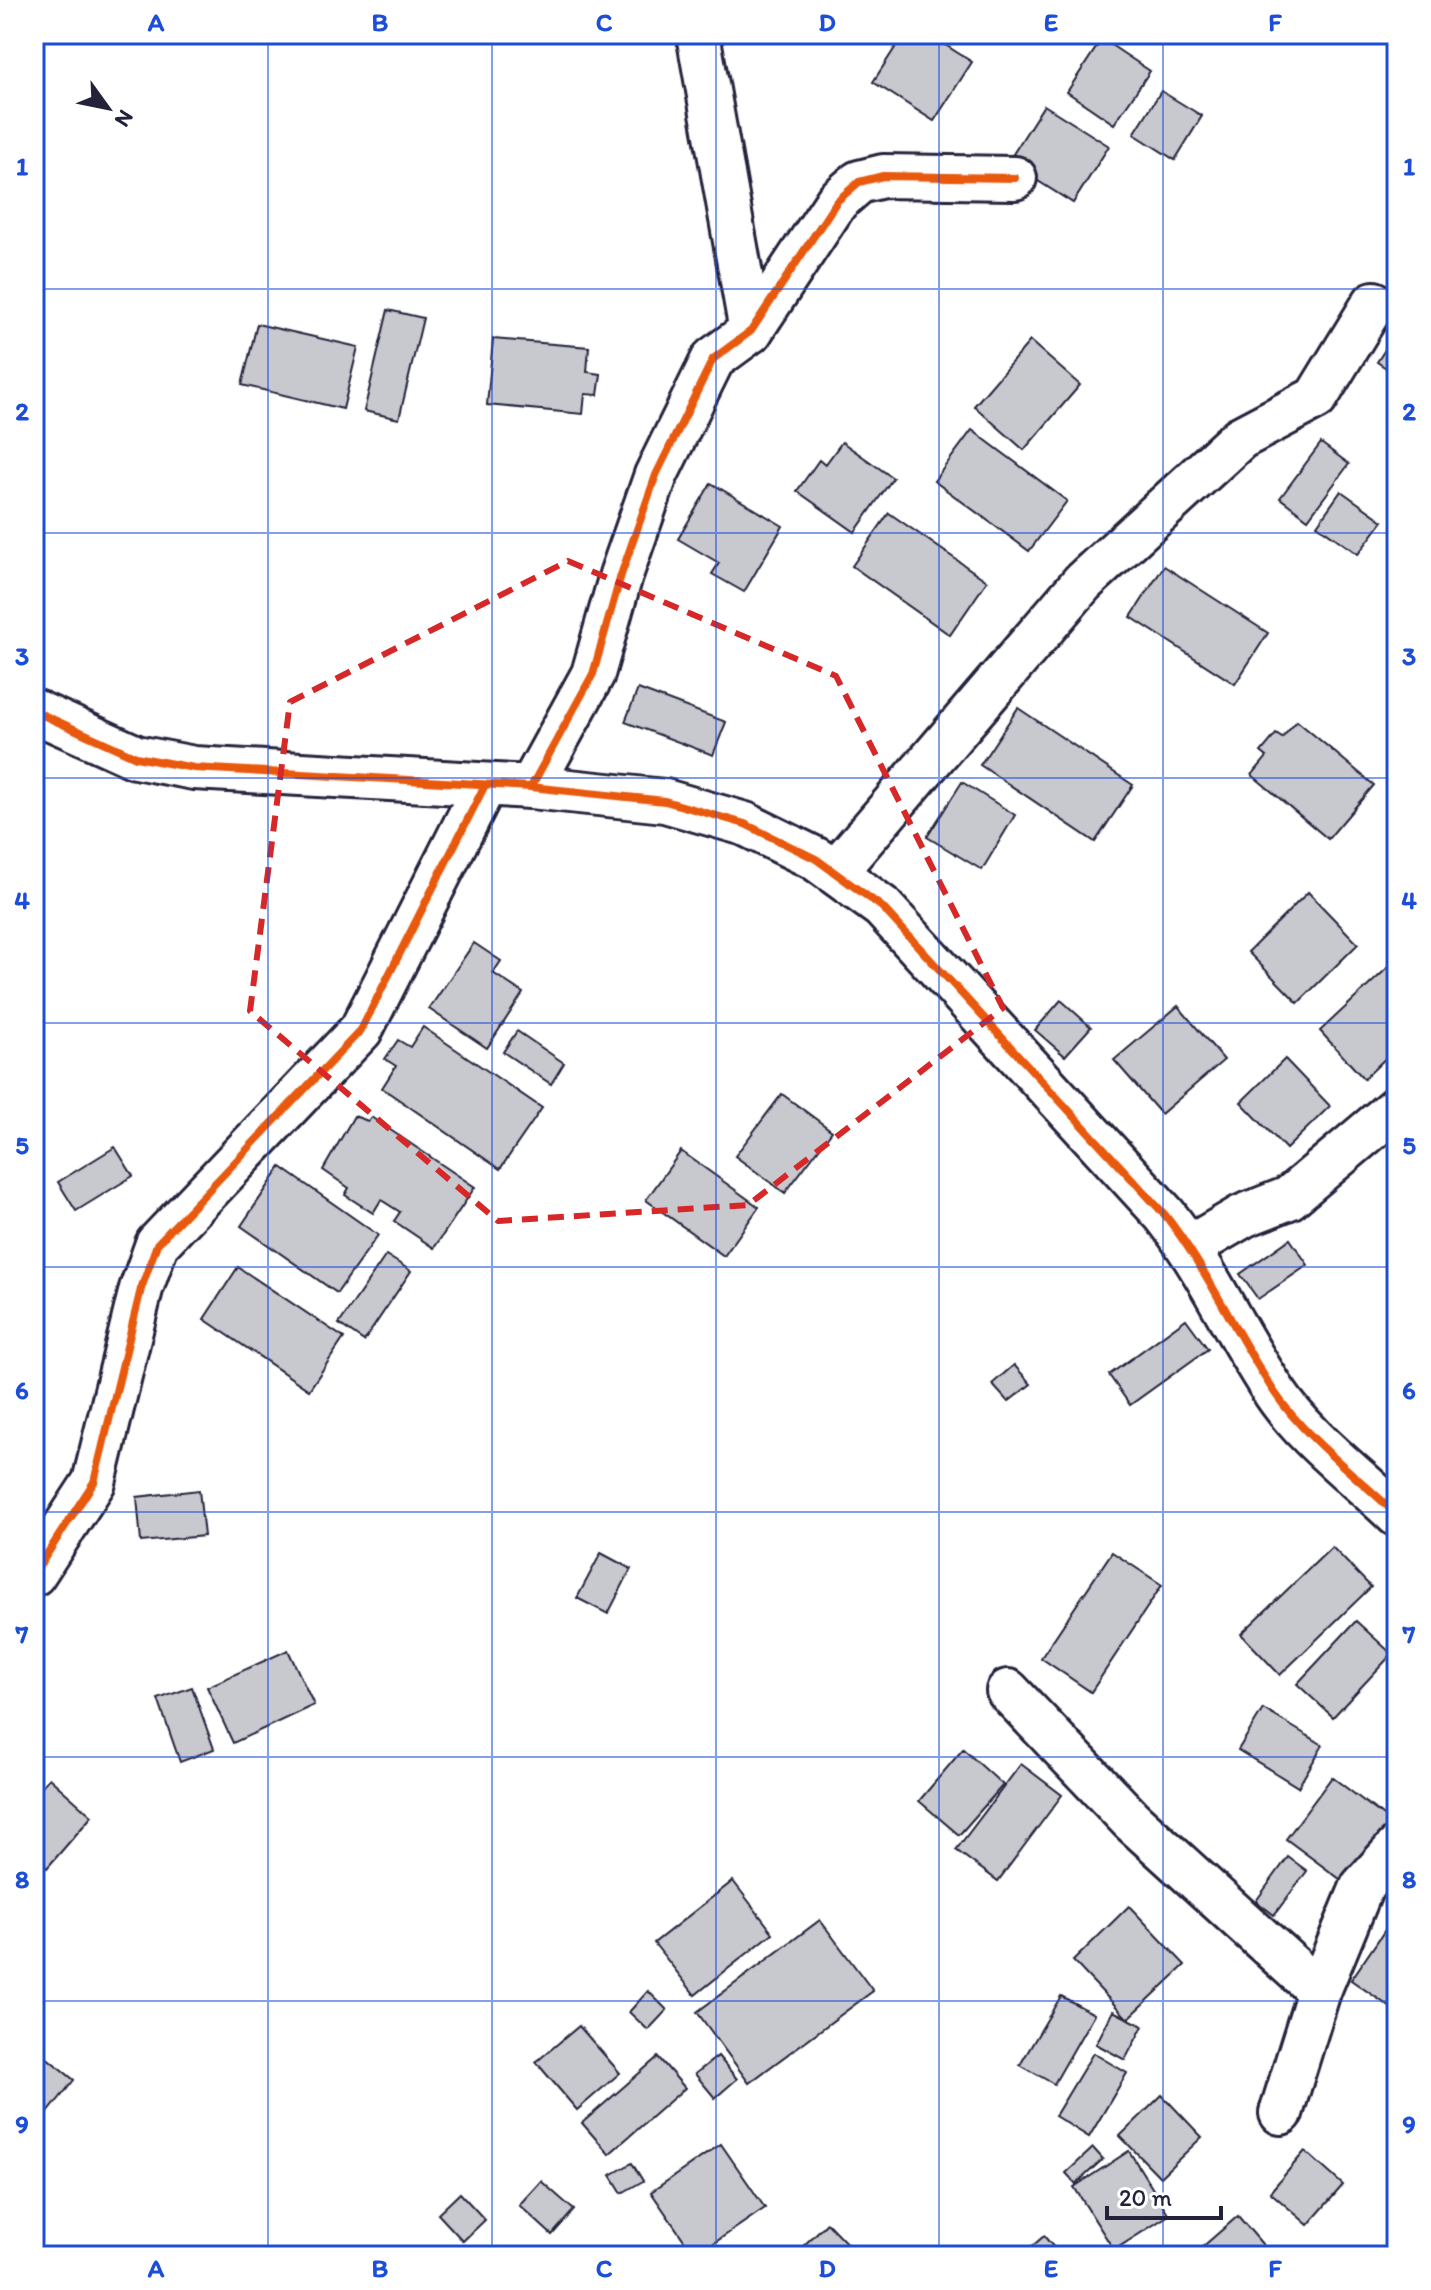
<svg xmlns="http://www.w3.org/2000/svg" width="1431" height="2290" viewBox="0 0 1431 2290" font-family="Itim,sans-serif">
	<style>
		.building { fill: #c8c8cf; stroke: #22223b; stroke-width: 2 }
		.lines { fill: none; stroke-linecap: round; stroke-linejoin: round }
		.minor-casing { stroke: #22223b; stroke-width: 48 }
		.minor { stroke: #fff; stroke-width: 42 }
		.cycleway-casing { stroke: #fff; stroke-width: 13 }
		.cycleway { stroke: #e8590c; stroke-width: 8 }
		.marked { fill: none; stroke: #d62828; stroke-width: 6; stroke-dasharray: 16 10; stroke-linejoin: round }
		.grid { fill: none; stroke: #1d4ed8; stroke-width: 2; stroke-opacity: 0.55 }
		.neatline { fill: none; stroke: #1d4ed8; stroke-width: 3 }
		.grid-label { font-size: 26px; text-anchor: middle; font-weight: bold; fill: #1d4ed8 }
	</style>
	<rect width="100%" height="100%" fill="#fff"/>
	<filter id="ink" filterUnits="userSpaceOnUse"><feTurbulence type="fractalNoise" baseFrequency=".0125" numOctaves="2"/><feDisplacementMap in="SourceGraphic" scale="16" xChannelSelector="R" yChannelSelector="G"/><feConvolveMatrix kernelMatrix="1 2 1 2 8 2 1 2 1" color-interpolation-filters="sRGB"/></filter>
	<g filter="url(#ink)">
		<!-- building -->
		<g class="building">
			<path d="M904 34H928L972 62 934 121 873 82Z"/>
			<path d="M1102 39 1150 71 1114 124 1067 92Z"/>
			<path d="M1161 91 1202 116 1175 160 1134 134Z"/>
			<path d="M1044 105 1109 146 1073 203 1008 162Z"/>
			<path d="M388 310 423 318 399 419 364 411Z"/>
			<path d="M257 324 358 347 343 409 242 385Z"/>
			<path d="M1397 331V375L1377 362Z"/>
			<path d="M493 339 589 347 587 372 601 374 598 395 585 394 583 414 487 405Z"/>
			<path d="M1030 341 1080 385 1024 450 974 406Z"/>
			<path d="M972 430 1067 501 1029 551 934 481Z"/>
			<path d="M842 442 893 478 855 532 797 491 819 460 825 465Z"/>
			<path d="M1321 443 1349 464 1308 519 1280 498Z"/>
			<path d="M711 483 783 526 744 592 712 574 719 563 678 539Z"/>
			<path d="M1341 491 1383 521 1358 554 1317 525Z"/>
			<path d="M889 513 987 581 950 635 852 566Z"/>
			<path d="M1164 566 1268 633 1235 684 1131 617Z"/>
			<path d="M638 689 726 722 713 755 625 722Z"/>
			<path d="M1018 708 1133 785 1095 842 980 765Z"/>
			<path d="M1297 721 1374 785 1328 839 1252 775 1267 757 1261 752 1276 734 1282 738Z"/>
			<path d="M962 782 1015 815 982 870 927 837Z"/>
			<path d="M1308 892 1358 944 1298 1003 1248 952Z"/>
			<path d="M474 943 501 961 493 973 523 993 487 1048 429 1009Z"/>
			<path d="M1397 959V1047L1364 1079 1320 1031Z"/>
			<path d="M1061 1000 1091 1027 1065 1056 1035 1030Z"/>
			<path d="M1178 1006 1224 1060 1161 1114 1114 1060Z"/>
			<path d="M423 1027 542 1108 500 1169 382 1088 396 1066 385 1059 398 1040 410 1047Z"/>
			<path d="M517 1031 564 1063 551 1084 503 1052Z"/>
			<path d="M1285 1059 1330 1106 1286 1149 1241 1102Z"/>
			<path d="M782 1094 832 1131 785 1193 735 1156Z"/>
			<path d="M354 1116 368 1121 371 1117 475 1187 434 1248 394 1221 400 1212 381 1200 373 1213 345 1195 349 1188 323 1170Z"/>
			<path d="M115 1147 133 1176 76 1211 58 1182Z"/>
			<path d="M681 1151 759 1207 724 1256 646 1200Z"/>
			<path d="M281 1167 378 1235 337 1293 241 1226Z"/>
			<path d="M1290 1239 1308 1265 1258 1299 1240 1274Z"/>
			<path d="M386 1255 411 1271 364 1341 339 1324Z"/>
			<path d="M238 1267 344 1338 309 1390 204 1319Z"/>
			<path d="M1186 1319 1208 1349 1130 1405 1109 1375Z"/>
			<path d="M1014 1365 1031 1384 1008 1402 992 1384Z"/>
			<path d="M199 1490 204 1536 141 1542 137 1497Z"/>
			<path d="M1332 1547 1371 1587 1280 1675 1241 1634Z"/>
			<path d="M1112 1552 1162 1585 1091 1692 1041 1658Z"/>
			<path d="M601 1553 631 1569 608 1614 577 1598Z"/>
			<path d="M1356 1621 1392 1654 1333 1717 1297 1684Z"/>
			<path d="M288 1650 314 1705 233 1743 207 1687Z"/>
			<path d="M192 1687 214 1749 180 1762 158 1699Z"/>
			<path d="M1263 1709 1323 1745 1298 1787 1238 1750Z"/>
			<path d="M963 1749 1003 1785 959 1835 919 1801Z"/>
			<path d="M1021 1764 1062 1795 998 1881 956 1850Z"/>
			<path d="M1332 1777 1390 1821 1344 1882 1286 1839Z"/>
			<path d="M49 1778 92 1816 47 1868 34 1856V1795Z"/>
			<path d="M1288 1857 1307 1871 1274 1915 1256 1901Z"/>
			<path d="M733 1881 773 1933 695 1995 654 1943Z"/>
			<path d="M1129 1906 1185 1965 1128 2019 1073 1961Z"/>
			<path d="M820 1920 873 1991 749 2083 697 2012Z"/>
			<path d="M1385 1930 1397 1938V2012L1351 1980Z"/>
			<path d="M648 1991 667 2010 648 2030 629 2012Z"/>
			<path d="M1061 1996 1094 2014 1054 2084 1020 2065Z"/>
			<path d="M1113 2011 1143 2026 1125 2060 1096 2044Z"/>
			<path d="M579 2026 620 2073 577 2110 536 2062Z"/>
			<path d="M34 2047 74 2080 43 2119 34 2111Z"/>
			<path d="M1093 2053 1127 2073 1089 2137 1055 2116Z"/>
			<path d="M718 2056 737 2079 715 2098 695 2074Z"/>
			<path d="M658 2057 685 2088 609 2154 582 2123Z"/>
			<path d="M1162 2095 1202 2137 1160 2177 1120 2136Z"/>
			<path d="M721 2144 765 2208 695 2256 651 2192Z"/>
			<path d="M1093 2148 1103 2159 1076 2184 1066 2173Z"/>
			<path d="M1129 2151 1169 2215 1114 2250 1074 2187Z"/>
			<path d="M1305 2151 1343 2185 1308 2225 1270 2192Z"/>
			<path d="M632 2163 643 2181 622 2193 611 2175Z"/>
			<path d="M541 2181 574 2210 552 2235 519 2205Z"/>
			<path d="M460 2193 485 2220 463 2241 438 2214Z"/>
			<path d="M1238 2216 1269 2252 1265 2256H1192Z"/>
			<path d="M827 2223 859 2256H793Z"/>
			<path d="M1044 2236 1061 2256H1021Z"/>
		</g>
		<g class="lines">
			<!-- minor casing -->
			<g class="minor-casing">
				<g id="minor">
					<path d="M698 34 751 331"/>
					<path d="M34 711 136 757 194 768 531 787 665 801 745 824 816 859 882 907 1165 1215C1208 1270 1236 1335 1275 1393 1306 1439 1357 1476 1397 1515"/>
					<path d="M531 787 593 674 621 575 656 475 713 359 751 331 837 201 859 182 883 176 1015 178"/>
					<path d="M835 872 1083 582 1240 438 1316 398 1374 303"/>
					<path d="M1190 1247 1243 1216 1289 1198 1397 1107"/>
					<path d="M34 1574 94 1482 141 1289 157 1244 361 1030 485 785"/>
					<path d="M1008 1691 1131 1820 1319 1991"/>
					<path d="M1281 2113 1319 1991 1362 1887 1397 1848"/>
				</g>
			</g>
			<!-- minor -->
			<use href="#minor" class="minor"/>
			<!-- cycleway casing -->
			<g class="cycleway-casing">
				<g id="cycleway">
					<path d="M34 711 136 757 194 768 531 787 665 801 745 824 816 859 882 907 1165 1215C1208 1270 1236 1335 1275 1393 1306 1439 1357 1476 1397 1515"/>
					<path d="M531 787 593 674 621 575 656 475 713 359 751 331 837 201 859 182 883 176 1015 178"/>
					<path d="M34 1574 94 1482 141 1289 157 1244 361 1030 485 785"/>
				</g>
			</g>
			<!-- cycleway -->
			<use href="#cycleway" class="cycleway"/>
		</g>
	</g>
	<!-- marked area -->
	<path class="marked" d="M568 561 836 676 1003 1008 748 1205 498 1221 250 1011 290 702Z"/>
	<!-- grid -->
	<path class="grid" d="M268 34V2256M492 34V2256M716 34V2256M939 34V2256M1163 34V2256M34 289H1397M34 533H1397M34 778H1397M34 1023H1397M34 1267H1397M34 1512H1397M34 1757H1397M34 2001H1397"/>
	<!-- margin -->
	<rect width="1431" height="2290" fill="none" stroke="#fff" stroke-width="88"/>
	<!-- north arrow -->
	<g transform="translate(108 108) rotate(123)" stroke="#ffffff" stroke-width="6" paint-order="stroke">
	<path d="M0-6L14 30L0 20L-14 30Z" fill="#22223b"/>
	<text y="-12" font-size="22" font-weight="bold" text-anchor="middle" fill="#22223b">N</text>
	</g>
	<!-- scale -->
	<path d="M1107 2206v12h114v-12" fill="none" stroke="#22223b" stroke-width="4"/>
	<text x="1119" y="2206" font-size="24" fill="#22223b" stroke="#ffffff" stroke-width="6" paint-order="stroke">20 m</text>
	<rect x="44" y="44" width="1343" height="2202" class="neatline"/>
	<g class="grid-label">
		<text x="156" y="31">A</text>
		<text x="380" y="31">B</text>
		<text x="604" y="31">C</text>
		<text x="827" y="31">D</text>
		<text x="1051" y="31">E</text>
		<text x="1275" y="31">F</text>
		<text x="22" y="175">1</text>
		<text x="1409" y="175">1</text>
		<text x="22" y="420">2</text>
		<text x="1409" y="420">2</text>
		<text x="22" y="665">3</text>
		<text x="1409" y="665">3</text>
		<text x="22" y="909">4</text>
		<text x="1409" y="909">4</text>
		<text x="22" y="1154">5</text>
		<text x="1409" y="1154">5</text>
		<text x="22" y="1399">6</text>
		<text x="1409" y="1399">6</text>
		<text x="22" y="1643">7</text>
		<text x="1409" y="1643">7</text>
		<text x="22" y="1888">8</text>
		<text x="1409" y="1888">8</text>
		<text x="22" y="2133">9</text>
		<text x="1409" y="2133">9</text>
		<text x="156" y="2277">A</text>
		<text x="380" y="2277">B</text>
		<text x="604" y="2277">C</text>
		<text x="827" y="2277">D</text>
		<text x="1051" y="2277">E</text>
		<text x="1275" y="2277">F</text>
	</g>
</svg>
